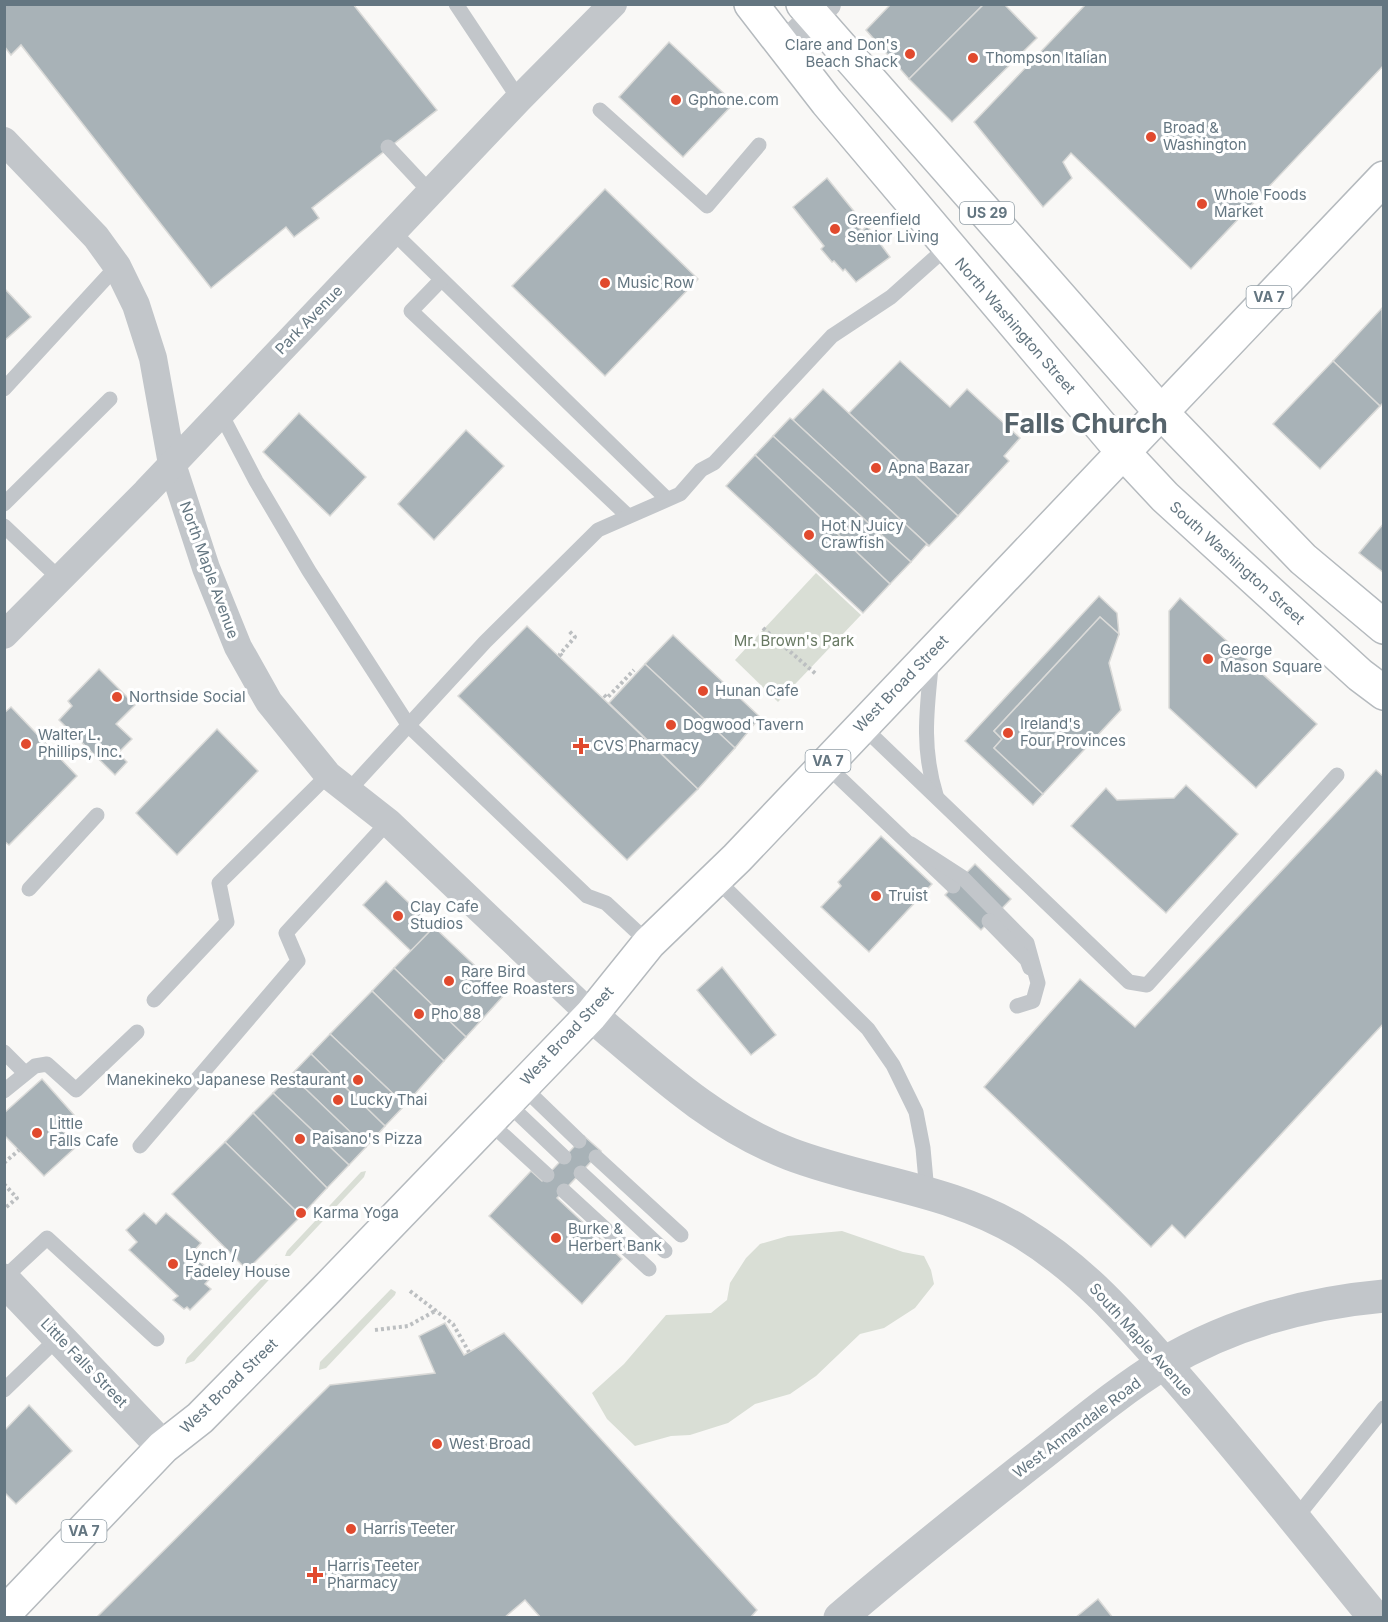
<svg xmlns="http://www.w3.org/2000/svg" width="1388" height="1622" viewBox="0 0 1388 1622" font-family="Inter,sans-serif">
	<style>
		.green { fill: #d9ded5 }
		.building { fill: #a8b2b7; stroke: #dadad8; stroke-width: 1.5 }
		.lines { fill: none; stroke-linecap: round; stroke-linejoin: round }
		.primary-casing { stroke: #b5babe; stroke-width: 36 }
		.path { stroke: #bcbfc1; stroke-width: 4; stroke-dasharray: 3 3; stroke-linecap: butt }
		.service { stroke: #c2c6ca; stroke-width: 15 }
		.minor { stroke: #c2c6ca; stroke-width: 28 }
		.tertiary { stroke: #c2c6ca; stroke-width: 33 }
		.primary { stroke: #fff; stroke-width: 33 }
		.poi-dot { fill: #e14a2e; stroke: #fff; stroke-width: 2 }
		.labels { text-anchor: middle; stroke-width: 6; stroke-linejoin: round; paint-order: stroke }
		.shield { fill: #fff; stroke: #929fa7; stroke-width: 1.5 }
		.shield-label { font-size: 14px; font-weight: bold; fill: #647681 }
		.poi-label { font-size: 15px; fill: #647681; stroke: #fff; text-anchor: start }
		.street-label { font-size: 15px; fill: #647681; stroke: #fff }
		.park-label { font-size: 15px; fill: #687963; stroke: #fff }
		.town-label { font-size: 27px; font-weight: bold; fill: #56646c; stroke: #fff }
	</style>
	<rect width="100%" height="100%" fill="#f9f8f6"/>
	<!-- green -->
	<g class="green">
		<path d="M816 573 861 615 778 702 735 660Z"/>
		<path d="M366 1171 364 1177 290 1256H285L287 1251 361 1172Z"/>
		<path d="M842 1231 903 1252 924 1256 931 1270 934 1284 915 1308 884 1328 860 1334 816 1376 790 1394 755 1404 728 1423 690 1435 671 1436 635 1446 607 1419 592 1393 624 1364 666 1315 711 1313 727 1300 730 1283 746 1258 760 1244 788 1236Z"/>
		<path d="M276 1264 280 1266 278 1270 194 1361 185 1364 187 1358Z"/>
		<path d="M391 1289 396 1292 395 1295 326 1368 319 1370 320 1362Z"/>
	</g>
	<!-- building -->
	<g class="building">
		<path d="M4 4H353L437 110 312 208 319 218 294 237 286 227 211 288 21 45 11 55 4 46Z"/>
		<path d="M891 4H984L909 79 866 30Z"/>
		<path d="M984 4H1004L1037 38 952 122 909 79Z"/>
		<path d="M1086 4H1384V65L1191 269 1071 153 1063 162 1072 178 1043 207 974 122Z"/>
		<path d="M669 42 734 103 683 157 619 97Z"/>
		<path d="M827 178 861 220 856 225 862 231 867 226 890 257 856 282 845 269 843 271 834 261 832 262 821 249 824 246 793 207Z"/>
		<path d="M605 189 698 279 605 376 512 286Z"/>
		<path d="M4 288 31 317 4 341Z"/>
		<path d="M1382 308 1384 402 1380 406 1333 361Z"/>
		<path d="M900 361 950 407 967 389 1020 438 1004 456 1009 461 958 516 849 413Z"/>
		<path d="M1333 361 1380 406 1320 469 1273 424Z"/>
		<path d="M823 389 958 516 929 546 793 420Z"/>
		<path d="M299 413 366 477 330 516 263 452Z"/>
		<path d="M790 418 793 420 929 546 926 545 911 562 773 436Z"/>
		<path d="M466 430 504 466 434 540 398 504Z"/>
		<path d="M773 436 911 562 890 584 755 455Z"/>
		<path d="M755 455 890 584 863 613 726 486Z"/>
		<path d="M1384 523V573L1359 553Z"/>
		<path d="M1099 596 1117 613 1119 634 1100 617 994 731 1002 739 994 748 1043 794 1033 805 965 741Z"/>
		<path d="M1180 598 1317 724 1256 788 1169 708V611Z"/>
		<path d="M1100 617 1119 634 1109 663 1121 710 1043 794 994 748 1002 739 994 731Z"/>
		<path d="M527 626 698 789 627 860 458 696Z"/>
		<path d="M673 635 760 717 735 748 645 664Z"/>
		<path d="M645 664 735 748 698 789 609 703Z"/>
		<path d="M99 669 135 705 116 724 132 739 118 753 127 762 115 775 59 720 72 706 68 701Z"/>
		<path d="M11 707 77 776 9 845 4 841V713Z"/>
		<path d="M217 729 258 771 177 855 136 813Z"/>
		<path d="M1376 770 1384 777V1023L1185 1238 1172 1225 1151 1247 984 1087 1080 979 1135 1027Z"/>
		<path d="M1186 785 1238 834 1166 913 1071 826 1106 788 1117 800 1174 798Z"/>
		<path d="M881 836 932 884 869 952 821 907 841 886 838 882Z"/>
		<path d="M975 864 1011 899 981 930 945 895Z"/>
		<path d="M386 881 434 927 411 951 363 905Z"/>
		<path d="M434 927 505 994 466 1037 394 968Z"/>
		<path d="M722 967 776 1035 751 1055 697 990Z"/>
		<path d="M394 968 466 1037 444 1061 372 991Z"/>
		<path d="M372 991 444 1061 405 1105 330 1034Z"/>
		<path d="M330 1034 405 1105 385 1126 311 1054Z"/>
		<path d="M311 1054 385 1126 366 1147 291 1075Z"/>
		<path d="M291 1075 366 1147 349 1165 273 1093Z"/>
		<path d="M42 1079 74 1115 61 1129 77 1146 44 1176 4 1135V1113Z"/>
		<path d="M273 1093 349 1165 327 1188 253 1113Z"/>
		<path d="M253 1113 327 1188 301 1216 225 1142Z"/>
		<path d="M584 1136 601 1151 557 1198 622 1259 582 1304 489 1216 531 1171 542 1181Z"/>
		<path d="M225 1142 301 1216 247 1270 172 1194Z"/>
		<path d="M144 1213 156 1224 166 1213 201 1243 191 1254 214 1274 205 1284 211 1289 190 1310 187 1307 184 1309 173 1300 178 1296 129 1250 137 1242 126 1230Z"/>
		<path d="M445 1323 464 1355 504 1333 757 1610 750 1618H541L525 1600 504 1618H96L330 1385 435 1373 419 1336Z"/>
		<path d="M29 1405 72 1451 16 1504 4 1492V1431Z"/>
		<path d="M1098 1599 1113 1618H1075Z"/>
	</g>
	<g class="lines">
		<!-- primary casing -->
		<g class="primary-casing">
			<g id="primary">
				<path d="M751 4 827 102 1122 451 1165 497 1360 675 1384 693"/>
				<path d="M803 4 1160 411 1303 559 1384 627"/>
				<path d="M4 1614 163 1447 200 1418 325 1291 591 1015 649 943 737 858 1384 178"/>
			</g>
		</g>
		<!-- path -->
		<g class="path">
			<path d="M763 628 817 675"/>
			<path d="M562 656 560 654 575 637 568 630"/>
			<path d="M604 695 607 698 634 670"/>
			<path d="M4 1163 19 1150"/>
			<path d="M4 1184 17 1198 4 1209"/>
			<path d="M410 1291 453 1324 469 1352"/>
			<path d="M375 1330 408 1326 437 1310"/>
		</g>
		<!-- service -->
		<g class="service">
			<path d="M456 4 519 99"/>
			<path d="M600 110 707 206 759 145"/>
			<path d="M388 147 431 193"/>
			<path d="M393 232 667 499"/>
			<path d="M441 280 411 311 628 516"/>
			<path d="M4 389 117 266"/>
			<path d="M221 414 256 481 309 571 409 726 587 896 606 903 649 943"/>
			<path d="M4 504 110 399"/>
			<path d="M4 526 60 579"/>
			<path d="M932 658C927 708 921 746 936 795"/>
			<path d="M861 725 1129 982 1147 985 1337 775"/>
			<path d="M825 764 953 886"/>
			<path d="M349 790 485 642 598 530 680 494 701 470 714 463 832 336 891 297 947 247"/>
			<path d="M911 844 962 877 1027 943 1038 983 1033 1001 1017 1006"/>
			<path d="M716 879 868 1029 893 1065 916 1112 923 1148 927 1192"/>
			<path d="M29 889 97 815"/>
			<path d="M989 921 1027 960 1030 968"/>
			<path d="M154 1000 227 922 219 883 328 775"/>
			<path d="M4 1052 24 1072"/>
			<path d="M521 1085 579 1141"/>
			<path d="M4 1091 35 1066 47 1064 76 1090 137 1032"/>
			<path d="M505 1101 564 1157"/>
			<path d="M487 1120 547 1175"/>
			<path d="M140 1146 298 961 286 933 388 822"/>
			<path d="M596 1157 681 1235"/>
			<path d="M581 1173 665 1251"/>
			<path d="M564 1191 649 1269"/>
			<path d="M4 1278 47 1238 157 1339"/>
			<path d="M4 1390 59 1337"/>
			<path d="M1295 1519 1384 1408"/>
		</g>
		<!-- minor -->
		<g class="minor">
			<path d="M783 47 827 4"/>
			<path d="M4 141 96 237 117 266 136 305 153 358 172 464 206 568 238 647 269 702 328 775 388 822 591 1015"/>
			<path d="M4 635 146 492 519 99 613 4"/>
		</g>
		<!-- tertiary -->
		<g class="tertiary">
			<path d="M591 1015C654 1068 712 1124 790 1154 866 1183 951 1189 1021 1232 1084 1270 1129 1323 1177 1378 1245 1456 1309 1537 1375 1618"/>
			<path d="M4 1280 163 1447"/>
			<path d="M840 1618C900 1566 962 1517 1024 1468 1070 1433 1114 1394 1163 1364 1230 1324 1306 1303 1384 1296"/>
		</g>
		<!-- primary -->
		<use href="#primary" class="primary"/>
	</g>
	<!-- markers -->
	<g class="poi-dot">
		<circle cx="910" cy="54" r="6"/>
		<circle cx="973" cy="58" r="6"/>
		<circle cx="676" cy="100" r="6"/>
		<circle cx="1151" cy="137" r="6"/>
		<circle cx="1202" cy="204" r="6"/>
		<circle cx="835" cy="229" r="6"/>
		<circle cx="605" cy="283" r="6"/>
		<circle cx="876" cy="468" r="6"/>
		<circle cx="809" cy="535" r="6"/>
		<circle cx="1208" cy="659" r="6"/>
		<circle cx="703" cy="691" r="6"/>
		<circle cx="117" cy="697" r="6"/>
		<circle cx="671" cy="725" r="6"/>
		<circle cx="1008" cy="733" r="6"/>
		<circle cx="26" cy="744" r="6"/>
		<path d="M578 737h6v6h6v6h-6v6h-6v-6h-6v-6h6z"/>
		<circle cx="876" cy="896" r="6"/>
		<circle cx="398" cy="916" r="6"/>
		<circle cx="449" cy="981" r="6"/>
		<circle cx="419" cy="1014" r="6"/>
		<circle cx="358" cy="1080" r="6"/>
		<circle cx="338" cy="1100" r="6"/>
		<circle cx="37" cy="1133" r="6"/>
		<circle cx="300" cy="1139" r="6"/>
		<circle cx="301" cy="1213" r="6"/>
		<circle cx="556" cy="1238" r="6"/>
		<circle cx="173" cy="1264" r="6"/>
		<circle cx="437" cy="1444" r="6"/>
		<circle cx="351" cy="1529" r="6"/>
		<path d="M312 1566h6v6h6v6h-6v6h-6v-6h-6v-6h6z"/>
	</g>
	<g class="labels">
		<!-- shield labels -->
		<g class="shield">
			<rect x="960" y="202" width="54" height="22" rx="4.5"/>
			<rect x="1246.5" y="286" width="45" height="22" rx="4.5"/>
			<rect x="805.5" y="750" width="45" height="22" rx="4.5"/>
			<rect x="61.5" y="1520" width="45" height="22" rx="4.5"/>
		</g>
		<g class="shield-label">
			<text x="987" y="218">US 29</text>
			<text x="1269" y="302">VA 7</text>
			<text x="828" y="766">VA 7</text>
			<text x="84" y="1536">VA 7</text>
		</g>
		<!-- poi labels -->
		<g class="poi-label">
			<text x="898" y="50" text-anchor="end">Clare and Don's<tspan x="898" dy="17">Beach Shack</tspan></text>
			<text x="985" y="63">Thompson Italian</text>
			<text x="688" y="105">Gphone.com</text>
			<text x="1163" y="133">Broad &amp;<tspan x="1163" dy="17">Washington</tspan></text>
			<text x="1214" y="200">Whole Foods<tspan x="1214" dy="17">Market</tspan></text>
			<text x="847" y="225">Greenfield<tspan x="847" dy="17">Senior Living</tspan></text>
			<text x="617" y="288">Music Row</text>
			<text x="888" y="473">Apna Bazar</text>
			<text x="821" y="531">Hot N Juicy<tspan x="821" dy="17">Crawfish</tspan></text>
			<text x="1220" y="655">George<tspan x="1220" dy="17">Mason Square</tspan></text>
			<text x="715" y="696">Hunan Cafe</text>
			<text x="129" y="702">Northside Social</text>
			<text x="1020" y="729">Ireland's<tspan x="1020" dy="17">Four Provinces</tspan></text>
			<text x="683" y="730">Dogwood Tavern</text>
			<text x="38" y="740">Walter L.<tspan x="38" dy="17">Phillips, Inc.</tspan></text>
			<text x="593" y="751">CVS Pharmacy</text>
			<text x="888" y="901">Truist</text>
			<text x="410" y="912">Clay Cafe<tspan x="410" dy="17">Studios</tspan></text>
			<text x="461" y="977">Rare Bird<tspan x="461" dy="17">Coffee Roasters</tspan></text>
			<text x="431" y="1019">Pho 88</text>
			<text x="346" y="1085" text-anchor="end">Manekineko Japanese Restaurant</text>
			<text x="350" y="1105">Lucky Thai</text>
			<text x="49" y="1129">Little<tspan x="49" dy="17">Falls Cafe</tspan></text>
			<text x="312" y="1144">Paisano's Pizza</text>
			<text x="313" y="1218">Karma Yoga</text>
			<text x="568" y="1234">Burke &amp;<tspan x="568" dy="17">Herbert Bank</tspan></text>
			<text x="185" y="1260">Lynch /<tspan x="185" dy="17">Fadeley House</tspan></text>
			<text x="449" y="1449">West Broad</text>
			<text x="363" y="1534">Harris Teeter</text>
			<text x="327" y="1571">Harris Teeter<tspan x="327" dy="17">Pharmacy</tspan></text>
		</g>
		<!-- street labels -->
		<g class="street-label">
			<text transform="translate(309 320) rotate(-46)" y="5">Park Avenue</text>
			<text transform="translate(1015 326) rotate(49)" y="5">North Washington Street</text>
			<text transform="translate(1237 563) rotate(42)" y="5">South Washington Street</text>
			<text transform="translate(209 570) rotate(70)" y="5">North Maple Avenue</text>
			<text transform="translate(901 684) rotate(-46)" y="5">West Broad Street</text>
			<text transform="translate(567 1036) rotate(-47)" y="5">West Broad Street</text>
			<text transform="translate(1141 1340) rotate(48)" y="5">South Maple Avenue</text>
			<text transform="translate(84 1363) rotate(46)" y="5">Little Falls Street</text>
			<text transform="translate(229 1386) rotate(-44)" y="5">West Broad Street</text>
			<text transform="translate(1077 1428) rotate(-37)" y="5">West Annandale Road</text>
		</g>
		<!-- park labels -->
		<g class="park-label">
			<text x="794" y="646">Mr. Brown's Park</text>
		</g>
		<!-- town labels -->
		<g class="town-label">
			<text x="1086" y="433">Falls Church</text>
		</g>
	</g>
	<!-- border -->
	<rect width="1388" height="1622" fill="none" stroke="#647681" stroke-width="12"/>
</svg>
